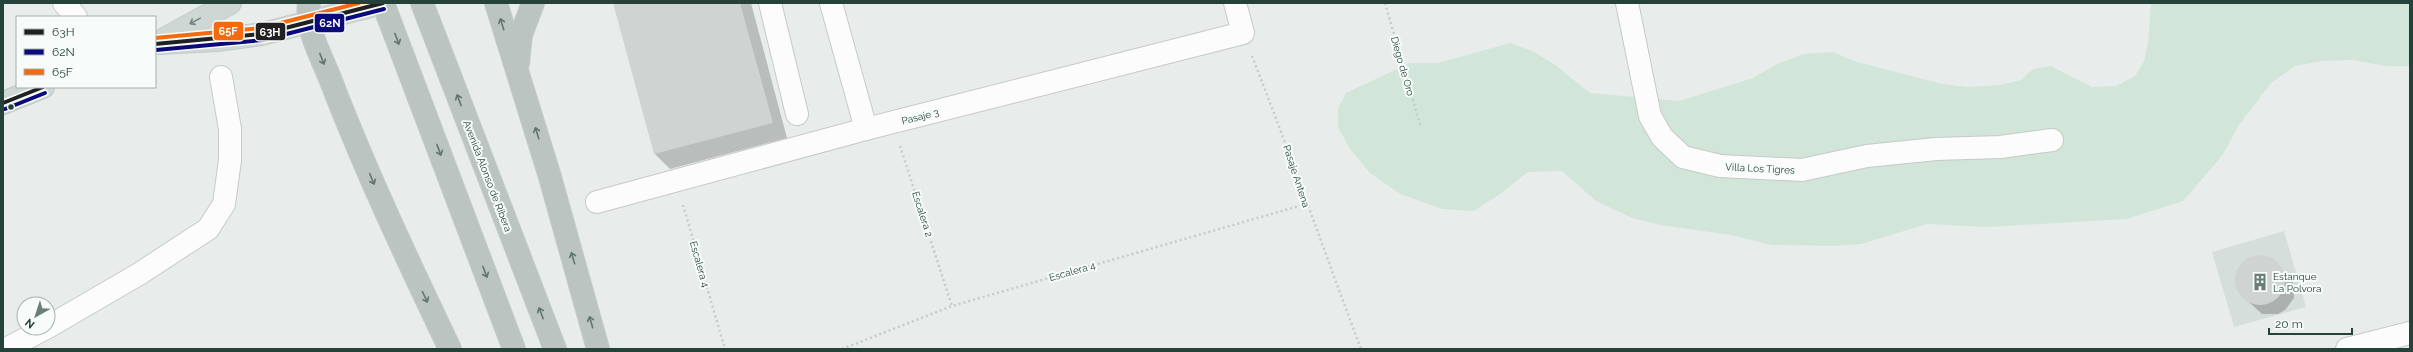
<svg xmlns="http://www.w3.org/2000/svg" width="2413" height="352" viewBox="0 0 2413 352" font-family="Raleway,sans-serif">
	<style>
		.built { fill: #d6dedb }
		.green { fill: #d1e6d8 }
		.shadow { fill: #0003 }
		.building { fill: #cfd4d2 }
		.lines { fill: none; stroke-linecap: round; stroke-linejoin: round }
		.minor-casing { stroke: #c5cac8; stroke-width: 24 }
		.major-casing { stroke: #c3ccc9; stroke-width: 24 }
		.highway-casing { stroke: #c3ccc9; stroke-width: 24 }
		.path { stroke: #c3ccca; stroke-width: 2.5; stroke-dasharray: 2 3; stroke-linecap: butt }
		.minor { stroke: #fcfcfc; stroke-width: 22 }
		.major { stroke: #cfd7d5; stroke-width: 22 }
		.highway { stroke: #bcc4c2; stroke-width: 22 }
		.bus-1-casing { stroke: #f7fbf9; stroke-width: 7 }
		.bus-2-casing { stroke: #f7fbf9; stroke-width: 7 }
		.bus-3-casing { stroke: #f7fbf9; stroke-width: 7 }
		.bus-1 { stroke: #212121; stroke-width: 4 }
		.bus-2 { stroke: #0a0a7a; stroke-width: 4 }
		.bus-3 { stroke: #f56a0f; stroke-width: 4 }
		.oneway { stroke: #718580 }
		.oneway2 { stroke: #617670 }
		.bus-dot { fill: #24423a; stroke: #f7fbf9; stroke-width: 1.5 }
		.labels { text-anchor: middle; stroke-width: 4; stroke-linejoin: round; paint-order: stroke }
		.street-label { font-size: 10px; fill: #24423a; stroke: #f7fbf9 }
		.poi-label { font-size: 10px; fill: #24423a; stroke: #f7fbf9; text-anchor: start }
		.line-badge { stroke: #f7fbf9; stroke-width: 1.5 }
		.badge-label { font-size: 11px; text-anchor: middle; font-weight: bold; fill: #fff }
	</style>
	<rect width="100%" height="100%" fill="#e8edeb"/>
	<!-- built -->
	<path class="built" d="M2284 231 2306 307 2234 327 2212 252Z"/>
	<!-- green -->
	<path class="green" d="M2151 3H2410V66H2386L2353 60 2322 61 2295 66 2271 83 2239 125 2222 156 2183 201 2127 219 1987 227 1927 224 1861 244 1833 246 1771 245 1731 235 1660 225 1632 218 1596 201 1562 171 1528 172 1500 194 1474 211 1442 209 1400 194 1370 173 1350 149 1338 127V108L1346 93 1410 63H1438L1510 43 1532 51 1554 64 1590 93 1679 101 1753 78 1779 63 1804 54 1833 52 1854 61 1942 84 1968 87 1999 85 2021 80 2033 69 2051 66 2092 87 2116 86 2135 76 2144 61 2148 43Z"/>
	<!-- shadow -->
	<g class="shadow">
		<path d="M614 3H751L787 138 670 169 655 154Z"/>
		<path d="M2265 257 2272 259 2293 282 2294 298 2285 310 2278 314H2262L2239 293 2236 285 2238 270 2249 259Z"/>
	</g>
	<!-- building -->
	<g class="building">
		<path d="M613 3H740L773 123 654 154Z"/>
		<circle cx="2260" cy="280" r="25"/>
	</g>
	<g class="lines">
		<!-- minor casing -->
		<g class="minor-casing">
			<g id="minor">
				<path d="M64 3 76 17"/>
				<path d="M770 3 797 114"/>
				<path d="M831 3 866 129"/>
				<path d="M1627 3 1650 116 1662 137 1683 157 1720 166 1802 170 1867 156 1936 149 2000 147 2052 140"/>
				<path d="M597 202 866 129 1243 33 1235 3"/>
				<path d="M48 327 139 274 208 229 224 204 230 160V129L221 77"/>
				<path d="M6 349 46 328"/>
				<path d="M2347 349 2410 333"/>
			</g>
		</g>
		<!-- major casing -->
		<g class="major-casing">
			<g id="major">
				<path d="M161 41 230 3"/>
				<path d="M158 43 217 40 262 34 383 3"/>
				<path d="M3 103 43 87"/>
			</g>
		</g>
		<!-- highway casing -->
		<g class="highway-casing">
			<g id="highway">
				<path d="M309 3C305 29 322 57 331 81 366 172 408 261 450 349"/>
				<path d="M383 3 514 349"/>
				<path d="M422 3 555 349"/>
				<path d="M496 3 550 177 598 349"/>
				<path d="M518 63 521 35 533 3"/>
			</g>
		</g>
		<!-- path -->
		<g class="path">
			<path d="M1385 3 1421 128"/>
			<path d="M1252 56C1290 153 1324 251 1361 349"/>
			<path d="M900 146 952 306"/>
			<path d="M683 205 725 349"/>
			<path d="M842 349 952 306 1306 204"/>
		</g>
		<!-- minor -->
		<use href="#minor" class="minor"/>
		<!-- major -->
		<use href="#major" class="major"/>
		<!-- highway -->
		<use href="#highway" class="highway"/>
		<!-- bus-1 casing -->
		<g class="bus-1-casing">
			<g id="bus-1">
				<path d="M155 44 262 34 383 3"/>
				<path d="M3 103 43 87"/>
			</g>
		</g>
		<!-- bus-2 casing -->
		<g class="bus-2-casing">
			<g id="bus-2">
				<path d="M156 50 263 40 384 9"/>
				<path d="M5 109 45 93"/>
			</g>
		</g>
		<!-- bus-3 casing -->
		<g class="bus-3-casing">
			<path id="bus-3" d="M155 38 261 28 359 3"/>
		</g>
		<!-- bus-1 -->
		<use href="#bus-1" class="bus-1"/>
		<!-- bus-2 -->
		<use href="#bus-2" class="bus-2"/>
		<!-- bus-3 -->
		<use href="#bus-3" class="bus-3"/>
	</g>
	<!-- one-way arrows -->
	<defs><path id="oneway-shaft" d="M-6 0H5M1.5-3L5.5 0L1.5 3" fill="none" stroke-width="1.6" stroke-linecap="round" stroke-linejoin="round"/></defs>
	<use class="oneway" href="#oneway-shaft" transform="translate(195 21) rotate(151)"/>
	<g class="oneway2">
		<use href="#oneway-shaft" transform="translate(502 24) rotate(-107)"/>
		<use href="#oneway-shaft" transform="translate(397 39) rotate(69)"/>
		<use href="#oneway-shaft" transform="translate(322 59) rotate(69)"/>
		<use href="#oneway-shaft" transform="translate(459 100) rotate(-111)"/>
		<use href="#oneway-shaft" transform="translate(537 133) rotate(-107)"/>
		<use href="#oneway-shaft" transform="translate(439 150) rotate(69)"/>
		<use href="#oneway-shaft" transform="translate(372 179) rotate(67)"/>
		<use href="#oneway-shaft" transform="translate(573 258) rotate(-106)"/>
		<use href="#oneway-shaft" transform="translate(485 272) rotate(69)"/>
		<use href="#oneway-shaft" transform="translate(425 297) rotate(64)"/>
		<use href="#oneway-shaft" transform="translate(541 313) rotate(-111)"/>
		<use href="#oneway-shaft" transform="translate(591 322) rotate(-106)"/>
	</g>
	<!-- icons -->
	<defs>
		<g id="building-bare" transform="scale(1.38)"><path d="M-4-6H4V6H1V3H-1V6H-4ZM-2.5-4.3h1.7v1.8h-1.7ZM.8-4.3h1.7v1.8H.8ZM-2.5-1h1.7V.8h-1.7ZM.8-1h1.7V.8H.8Z" fill="#697e78" stroke="#f7fbf9" stroke-width="2.5" paint-order="stroke"/></g>
	</defs>
	<g fill-rule="evenodd">
		<use href="#building-bare" x="2260" y="282"/>
	</g>
	<!-- markers -->
	<circle class="bus-dot" cx="11" cy="107" r="3.5"/>
	<g class="labels">
		<!-- street labels -->
		<g class="street-label">
			<text transform="translate(1403 66) rotate(74)" y="4">Diego de Oro</text>
			<text transform="translate(920 116) rotate(-14)" y="4">Pasaje 3</text>
			<text transform="translate(1760 168) rotate(3)" y="4">Villa Los Tigres</text>
			<text transform="translate(488 176) rotate(69)" y="4">Avenida Alonso de Ribera</text>
			<text transform="translate(1297 176) rotate(72)" y="4">Pasaje Antena</text>
			<text transform="translate(923 214) rotate(72)" y="4">Escalera 2</text>
			<text transform="translate(700 264) rotate(74)" y="4">Escalera 4</text>
			<text transform="translate(1072 271) rotate(-16)" y="4">Escalera 4</text>
		</g>
		<!-- poi labels -->
		<g class="poi-label">
			<text x="2273" y="280">Estanque<tspan x="2273" dy="12">La Polvora</tspan></text>
		</g>
	</g>
	<g class="line-badge">
		<rect x="314" y="13" width="31" height="20" rx="4" fill="#0a0a7a"/>
		<rect x="213" y="21" width="31" height="20" rx="4" fill="#f56a0f"/>
		<rect x="255" y="22" width="31" height="19" rx="4" fill="#212121"/>
	</g>
	<g class="badge-label">
		<text x="330" y="27">62N</text>
		<text x="228" y="35">65F</text>
		<text x="270" y="36">63H</text>
	</g>
	<!-- border -->
	<rect width="2413" height="352" fill="none" stroke="#24423a" stroke-width="8"/>
	<!-- legend -->
	<rect x="16" y="16" width="140" height="72" fill="#f7fbf9" stroke="#a3b1ad"/>
	<rect x="24" y="29" width="20" height="6" fill="#212121" stroke="#a3b1ad"/>
	<text x="52" y="36" font-size="12" fill="#24423a">63H</text>
	<rect x="24" y="49" width="20" height="6" fill="#0a0a7a" stroke="#a3b1ad"/>
	<text x="52" y="56" font-size="12" fill="#24423a">62N</text>
	<rect x="24" y="69" width="20" height="6" fill="#f56a0f" stroke="#a3b1ad"/>
	<text x="52" y="76" font-size="12" fill="#24423a">65F</text>
	<!-- north arrow -->
	<g transform="translate(36 316) rotate(219)"><circle r="19" fill="#f7fbf9" stroke="#a3b1ad"/>
	<path d="M0-3L7 15L0 10L-7 15Z" fill="#697e78"/>
	<text y="-6" font-size="11" font-weight="bold" text-anchor="middle" fill="#24423a">N</text>
	</g>
	<!-- scale -->
	<path d="M2269 328v6h83v-6" fill="none" stroke="#24423a" stroke-width="2"/>
	<text x="2275" y="328" font-size="12" fill="#24423a" stroke="#f7fbf9" stroke-width="3" paint-order="stroke">20 m</text>
</svg>
